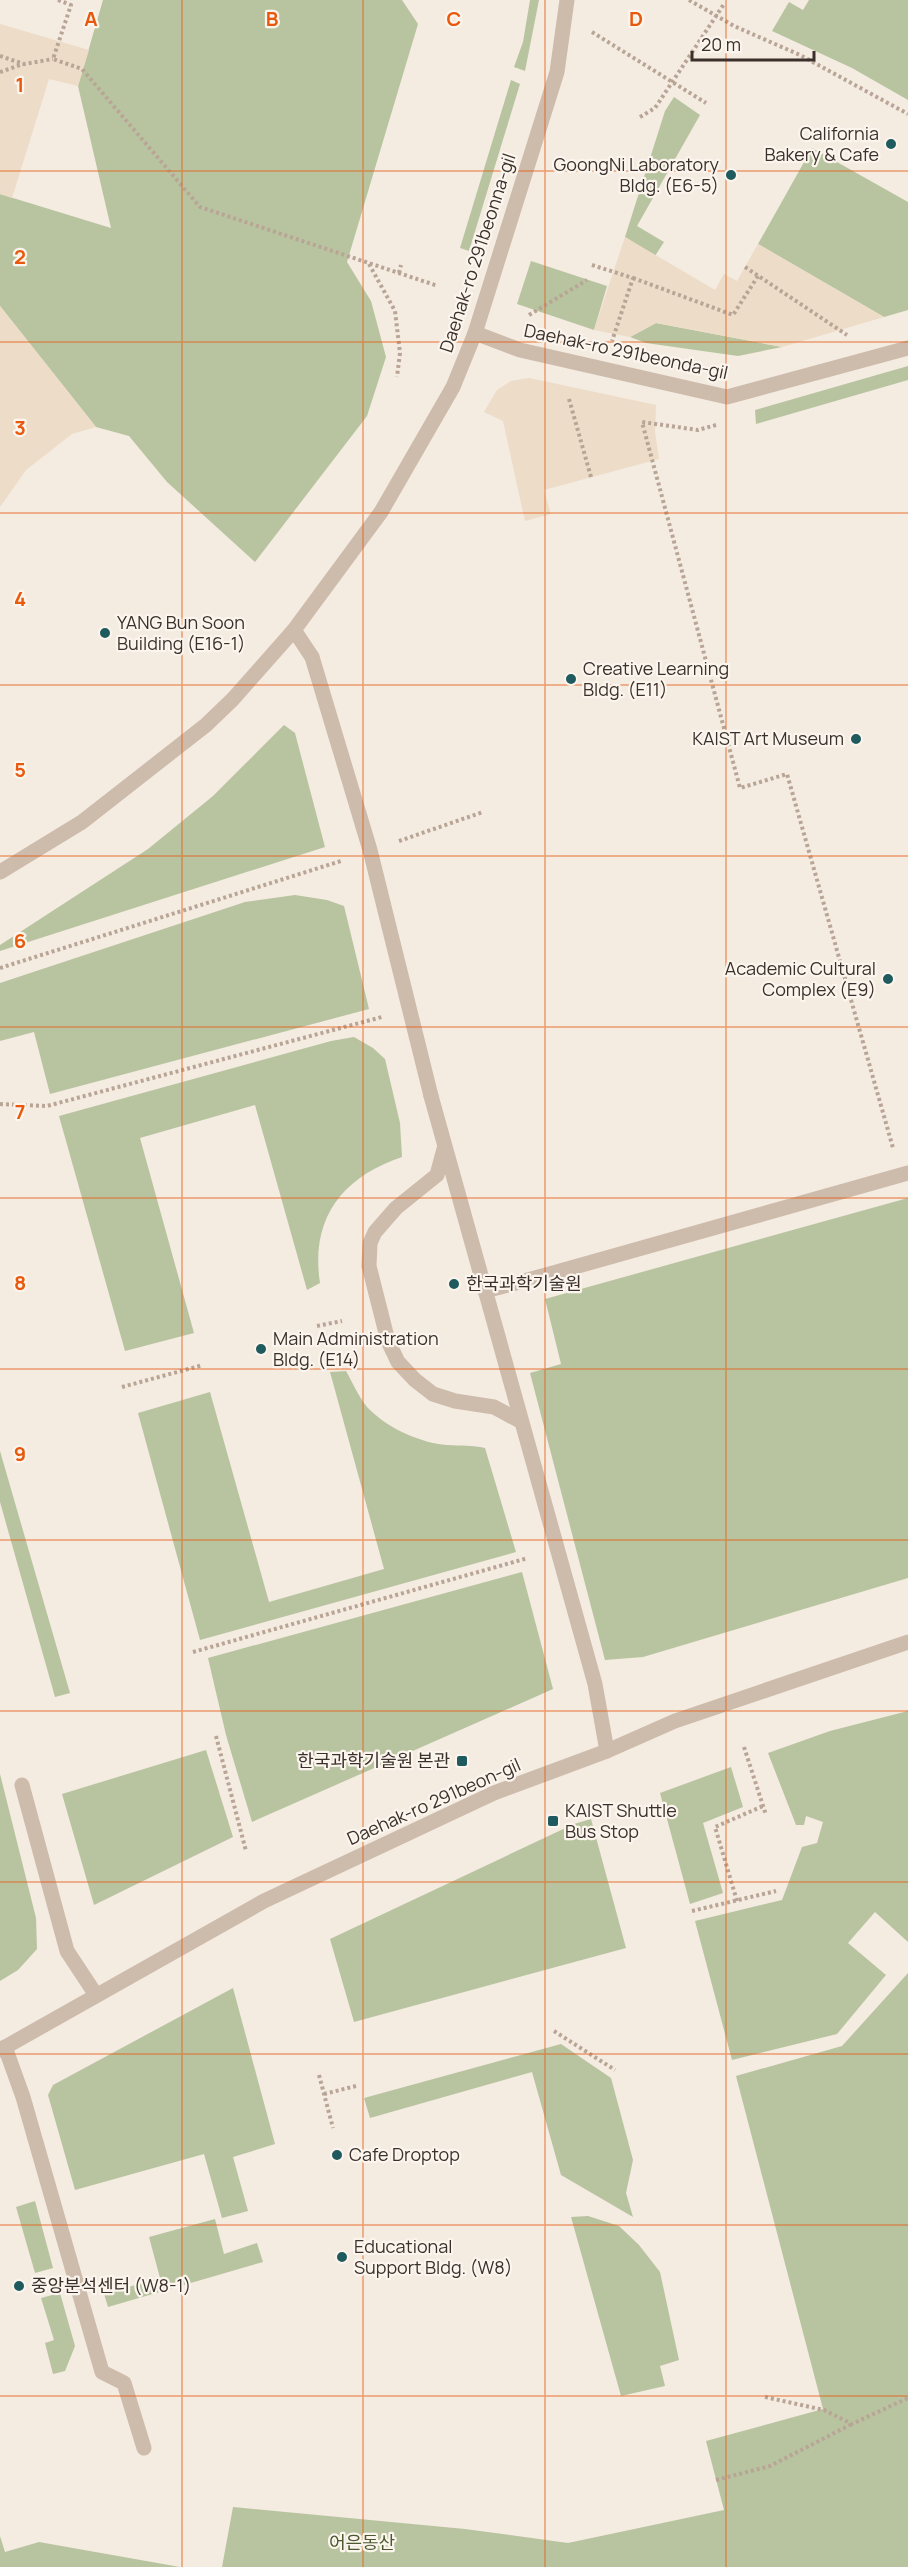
<svg xmlns="http://www.w3.org/2000/svg" width="908" height="2567" viewBox="0 0 908 2567" font-family="Manrope,'Noto Sans KR',sans-serif">
	<style>
		.green { fill: #b8c4a0 }
		.plaza { fill: #ecdcc8 }
		.lines { fill: none; stroke-linecap: round; stroke-linejoin: round }
		.path { stroke: #b9a596; stroke-width: 4; stroke-dasharray: 3 3; stroke-linecap: butt }
		.service { stroke: #cdbbac; stroke-width: 15 }
		.pedestrian { stroke: #cdbbac; stroke-width: 15 }
		.minor { stroke: #cdbbac; stroke-width: 15 }
		.grid { fill: none; stroke: #e8590c; stroke-width: 1.5; stroke-opacity: 0.55 }
		.poi-dot { fill: #1f5a5e; stroke: #fbf5ee; stroke-width: 2 }
		.labels { text-anchor: middle; stroke-width: 4.5; stroke-linejoin: round; paint-order: stroke }
		.poi-label { font-size: 18px; fill: #3b302b; stroke: #fbf5ee; text-anchor: start }
		.street-label { font-size: 18px; fill: #3b302b; stroke: #fbf5ee }
		.park-label { font-size: 18px; fill: #4a5a2e; stroke: #fbf5ee }
		.grid-label { font-size: 20px; text-anchor: middle; font-weight: bold; fill: #e8590c; stroke: #fbf5ee; stroke-width: 4.5; stroke-linejoin: round; paint-order: stroke }
	</style>
	<rect width="100%" height="100%" fill="#f4ebe1"/>
	<!-- green -->
	<g class="green">
		<path d="M103 0H402L418 24 347 262 371 301 386 357 367 416 255 562 167 482 129 436 96 427 0 306V194L111 228 78 86Z"/>
		<path d="M530 0H539L525 71 514 67 523 42Z"/>
		<path d="M809 0H908V100L852 68 772 31 789 2 803 10Z"/>
		<path d="M511 80 520 84 469 251 460 248Z"/>
		<path d="M674 97 700 115 637 226 664 242 655 256 625 237 665 111Z"/>
		<path d="M812 148 908 202V310L884 317 758 244Z"/>
		<path d="M531 261 607 286 594 330 517 304Z"/>
		<path d="M656 323 782 347 738 356 646 343 630 337Z"/>
		<path d="M908 366V380L756 424 755 410Z"/>
		<path d="M284 725 295 733 325 847 0 951V945L148 849 213 796Z"/>
		<path d="M295 895 327 900 344 906 369 1009 50 1094 34 1032 0 1041V983L245 902Z"/>
		<path d="M354 1037 373 1048 385 1059 400 1123 402 1157C342 1177 310 1219 320 1283L307 1290 255 1105 140 1138 194 1333 125 1351 59 1116 331 1041Z"/>
		<path d="M908 1198V1578L643 1657 605 1660 530 1373 561 1364 545 1299Z"/>
		<path d="M346 1371C353 1383 360 1401 371 1411 390 1429 421 1443 447 1445 461 1446 472 1445 485 1448L516 1552 200 1640 138 1413 210 1392 269 1602 384 1569 330 1372Z"/>
		<path d="M0 1451 70 1693 55 1697 0 1502Z"/>
		<path d="M522 1572 553 1689 252 1822 226 1735 208 1658Z"/>
		<path d="M908 1711V1942L875 1912 848 1943 886 1975 837 2034 732 2060 695 1921 782 1900 802 1847 817 1843 823 1822 806 1816 804 1825H796L768 1753 830 1731Z"/>
		<path d="M206 1750 233 1837 94 1905 62 1794Z"/>
		<path d="M731 1767 743 1807 703 1823 723 1893 690 1904 660 1793Z"/>
		<path d="M0 1774 36 1918 37 1949 18 1970 0 1981Z"/>
		<path d="M591 1819 626 1948 354 2022 330 1939 574 1824Z"/>
		<path d="M908 1973V2567H222L233 2507 465 2529 568 2543 724 2510 706 2441 823 2409 736 2076 842 2046Z"/>
		<path d="M233 1988 275 2144 233 2157 248 2211 222 2218 204 2154 75 2190 48 2095 53 2085Z"/>
		<path d="M561 2044 611 2078 633 2160 626 2193 633 2217 561 2175 532 2072 370 2118 364 2098Z"/>
		<path d="M35 2201 53 2268 35 2273 16 2207Z"/>
		<path d="M588 2216 619 2226 639 2245 660 2272 679 2360 660 2366 665 2386 621 2396 571 2217Z"/>
		<path d="M215 2219 224 2254 257 2243 263 2262 108 2307 104 2294 160 2278 149 2237Z"/>
		<path d="M60 2293 75 2346 65 2371 53 2374 45 2343 54 2340 41 2298Z"/>
		<path d="M0 2536 5 2552 39 2542 180 2567H0Z"/>
	</g>
	<!-- plaza -->
	<g class="plaza">
		<path d="M0 24 89 50 78 86 49 79 12 198 0 194Z"/>
		<path d="M625 237 715 290 724 274 737 281 758 244 884 317 782 347 656 323 630 337 594 330Z"/>
		<path d="M0 306 96 427 72 434 26 470 0 507Z"/>
		<path d="M529 378 656 405 655 432 659 459 544 490 551 514 525 521 503 421 484 412 497 390 511 381Z"/>
	</g>
	<g class="lines">
		<!-- path -->
		<g class="path">
			<path d="M58 0 71 5 53 59 82 69 200 207 438 286"/>
			<path d="M689 0 734 26 800 55 908 114"/>
			<path d="M592 32 706 103"/>
			<path d="M0 56 24 64 53 59"/>
			<path d="M0 72 23 64"/>
			<path d="M640 117 655 108 724 4"/>
			<path d="M369 264 395 311 400 353 397 377"/>
			<path d="M592 265 633 278 612 341"/>
			<path d="M745 267 847 335"/>
			<path d="M399 273 401 265"/>
			<path d="M633 278 733 315 758 276"/>
			<path d="M529 315 587 280"/>
			<path d="M569 399 591 477"/>
			<path d="M716 425 698 430 642 422 740 788 787 774 893 1148"/>
			<path d="M399 841 483 812"/>
			<path d="M0 968 341 861"/>
			<path d="M0 1104 47 1106 382 1017"/>
			<path d="M317 1326 342 1321"/>
			<path d="M122 1387 203 1365"/>
			<path d="M193 1652 528 1558"/>
			<path d="M216 1736 246 1851"/>
			<path d="M744 1747 766 1815"/>
			<path d="M737 1901 715 1827 763 1806"/>
			<path d="M692 1911 776 1891"/>
			<path d="M554 2031 615 2070"/>
			<path d="M319 2075 333 2128"/>
			<path d="M324 2094 356 2086"/>
			<path d="M765 2397 824 2410 852 2424 908 2398"/>
			<path d="M716 2480 770 2466 852 2424"/>
		</g>
		<!-- service -->
		<g class="service">
			<path d="M294 630 312 657"/>
			<path d="M431 1096 595 1684 607 1751"/>
			<path d="M444 1149 437 1175 396 1208 375 1232 370 1243 369 1266 388 1341 398 1362 415 1380 433 1394 455 1401 494 1407 520 1421"/>
			<path d="M485 1291 539 1277"/>
			<path d="M22 1785 67 1951 96 1995"/>
			<path d="M5 2047 23 2097 102 2372 124 2383 144 2448"/>
		</g>
		<!-- pedestrian -->
		<g class="pedestrian">
			<path d="M312 657 370 850 431 1096"/>
			<path d="M539 1277 908 1173"/>
		</g>
		<!-- minor -->
		<g class="minor">
			<path d="M475 333 520 350 727 397 908 348"/>
			<path d="M0 872 82 822 206 725 233 699 294 630 381 512 453 387 475 333 557 72 567 0"/>
			<path d="M0 2050 264 1901 494 1793 607 1751 675 1721 908 1642"/>
		</g>
	</g>
	<!-- grid -->
	<path class="grid" d="M182 0V2567M363 0V2567M545 0V2567M726 0V2567M0 171H908M0 342H908M0 513H908M0 685H908M0 856H908M0 1027H908M0 1198H908M0 1369H908M0 1540H908M0 1711H908M0 1882H908M0 2054H908M0 2225H908M0 2396H908"/>
	<!-- markers -->
	<g class="poi-dot">
		<circle cx="891" cy="144" r="6"/>
		<circle cx="731" cy="175" r="6"/>
		<circle cx="105" cy="633" r="6"/>
		<circle cx="571" cy="679" r="6"/>
		<circle cx="856" cy="739" r="6"/>
		<circle cx="888" cy="979" r="6"/>
		<circle cx="454" cy="1284" r="6"/>
		<circle cx="261" cy="1349" r="6"/>
		<rect x="456" y="1755" width="12" height="12" rx="3"/>
		<rect x="547" y="1815" width="12" height="12" rx="3"/>
		<circle cx="337" cy="2155" r="6"/>
		<circle cx="342" cy="2257" r="6"/>
		<circle cx="19" cy="2286" r="6"/>
	</g>
	<g class="labels">
		<!-- poi labels -->
		<g class="poi-label">
			<text x="879" y="140" text-anchor="end">California<tspan x="879" dy="21">Bakery &amp; Cafe</tspan></text>
			<text x="719" y="171" text-anchor="end">GoongNi Laboratory<tspan x="719" dy="21">Bldg. (E6-5)</tspan></text>
			<text x="117" y="629">YANG Bun Soon<tspan x="117" dy="21">Building (E16-1)</tspan></text>
			<text x="583" y="675">Creative Learning<tspan x="583" dy="21">Bldg. (E11)</tspan></text>
			<text x="844" y="745" text-anchor="end">KAIST Art Museum</text>
			<text x="876" y="975" text-anchor="end">Academic Cultural<tspan x="876" dy="21">Complex (E9)</tspan></text>
			<text x="466" y="1290">한국과학기술원</text>
			<text x="273" y="1345">Main Administration<tspan x="273" dy="21">Bldg. (E14)</tspan></text>
			<text x="450" y="1767" text-anchor="end">한국과학기술원 본관</text>
			<text x="565" y="1817">KAIST Shuttle<tspan x="565" dy="21">Bus Stop</tspan></text>
			<text x="349" y="2161">Cafe Droptop</text>
			<text x="354" y="2253">Educational<tspan x="354" dy="21">Support Bldg. (W8)</tspan></text>
			<text x="31" y="2292">중앙분석센터 (W8-1)</text>
		</g>
		<!-- street labels -->
		<g class="street-label">
			<text transform="translate(478 253) rotate(-72)" y="6">Daehak-ro 291beonna-gil</text>
			<text transform="translate(626 352) rotate(12)" y="6">Daehak-ro 291beonda-gil</text>
			<text transform="translate(434 1802) rotate(-24)" y="6">Daehak-ro 291beon-gil</text>
		</g>
		<!-- park labels -->
		<g class="park-label">
			<text x="362" y="2549">어은동산</text>
		</g>
	</g>
	<g class="grid-label">
		<text x="91" y="26">A</text>
		<text x="272" y="26">B</text>
		<text x="454" y="26">C</text>
		<text x="636" y="26">D</text>
		<text x="20" y="92">1</text>
		<text x="20" y="264">2</text>
		<text x="20" y="435">3</text>
		<text x="20" y="606">4</text>
		<text x="20" y="777">5</text>
		<text x="20" y="948">6</text>
		<text x="20" y="1119">7</text>
		<text x="20" y="1290">8</text>
		<text x="20" y="1461">9</text>
	</g>
	<!-- scale -->
	<path d="M692 51v9h122v-9" fill="none" stroke="#3b302b" stroke-width="3"/>
	<text x="701" y="51" font-size="18" fill="#3b302b" stroke="#fbf5ee" stroke-width="4.5" paint-order="stroke">20 m</text>
</svg>
